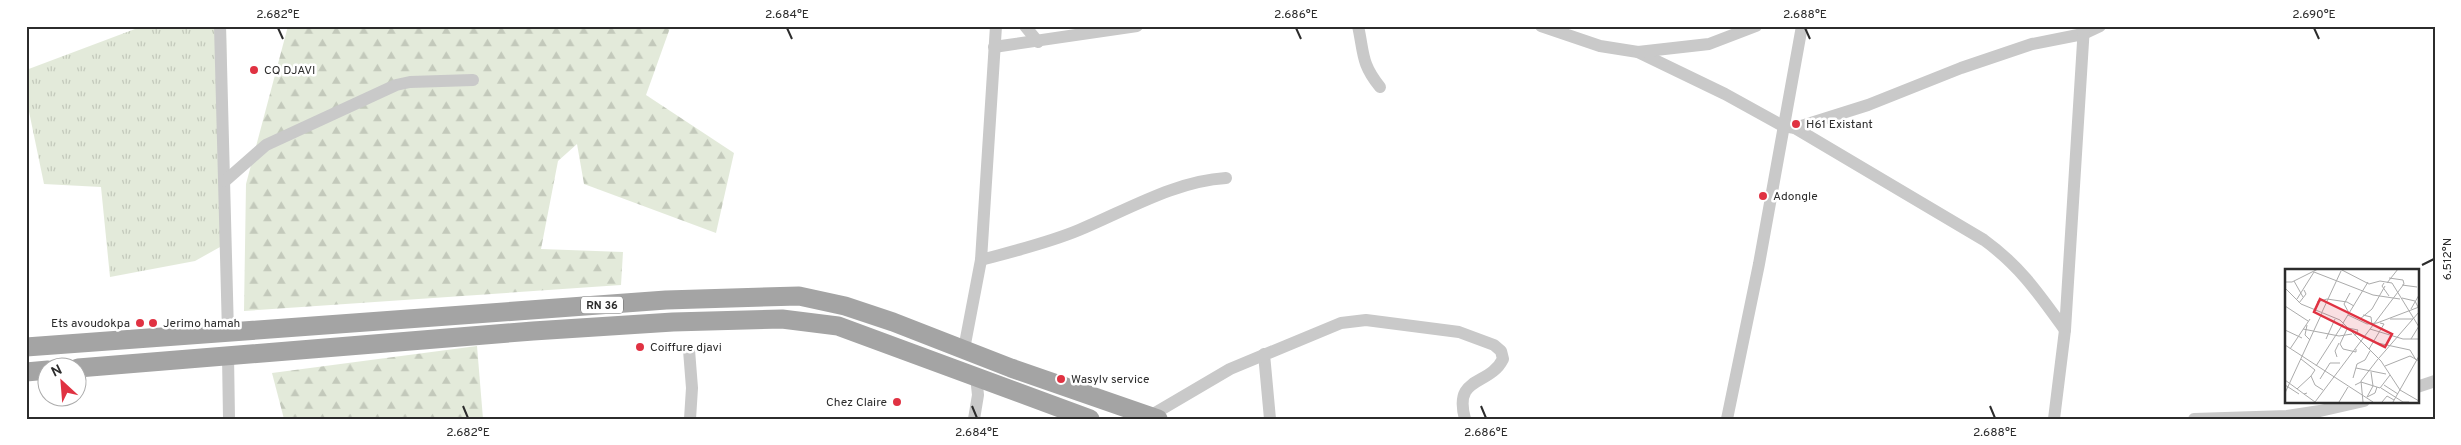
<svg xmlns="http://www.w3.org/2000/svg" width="2461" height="445" viewBox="0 0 2461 445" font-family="Overpass,sans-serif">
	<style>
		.grass { fill: url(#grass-tufts) }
		.forest { fill: url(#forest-firs) }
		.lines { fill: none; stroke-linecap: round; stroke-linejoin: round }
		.street { stroke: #c9c9c9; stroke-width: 12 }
		.primary { stroke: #a4a4a4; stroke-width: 19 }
		.ticks { fill: none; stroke: #2c2c2c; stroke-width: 2 }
		.poi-dot { fill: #e03242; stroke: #fff; stroke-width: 2 }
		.labels { text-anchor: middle; stroke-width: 5; stroke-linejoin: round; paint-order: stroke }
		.shield { fill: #fff; stroke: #6b6b6b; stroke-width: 1 }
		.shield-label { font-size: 11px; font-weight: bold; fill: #2c2c2c }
		.poi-label { font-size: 12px; fill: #2c2c2c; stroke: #fff; text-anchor: start }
		.inset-road { fill: none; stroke: #ababab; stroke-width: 1 }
		.view { fill: #e03242; fill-opacity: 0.15; stroke: #e03242; stroke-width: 2.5 }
		.inset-edge { fill: none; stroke: #2c2c2c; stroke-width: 2.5 }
		.neatline { fill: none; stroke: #2c2c2c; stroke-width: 2 }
		.ticks-label { font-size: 12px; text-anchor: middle; fill: #2c2c2c }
	</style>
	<defs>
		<pattern id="grass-tufts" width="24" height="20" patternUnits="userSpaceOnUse" patternTransform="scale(1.25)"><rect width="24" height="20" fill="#e3eada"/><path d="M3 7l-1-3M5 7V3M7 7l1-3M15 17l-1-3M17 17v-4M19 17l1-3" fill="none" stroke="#c3c9bb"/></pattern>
		<pattern id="forest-firs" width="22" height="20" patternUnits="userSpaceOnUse" patternTransform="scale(1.25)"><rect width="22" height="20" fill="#e3eada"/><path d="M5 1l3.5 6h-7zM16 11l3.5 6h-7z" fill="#c3c9bb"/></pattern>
	</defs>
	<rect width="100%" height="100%" fill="#fff"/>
	<!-- grass -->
	<path class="grass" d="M143 26H226L229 242 195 261 110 277 101 187 44 184 26 97V70Z"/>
	<!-- forest -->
	<g class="forest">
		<path d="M288 26H668L670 28 646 95 734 153 716 233 584 184 577 144 558 161 541 249 623 252 621 285 244 311 246 184Z"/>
		<path d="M477 346 483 419H284L272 373Z"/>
	</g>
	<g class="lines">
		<!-- street -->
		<g class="street">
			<path d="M220 26 228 333"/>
			<path d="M1025 26 1038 42"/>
			<path d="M1358 26C1364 53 1361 64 1380 87"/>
			<path d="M1541 26 1600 46 1638 52 1725 94 1783 126 1795 128 1984 240C2020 266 2039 294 2065 330"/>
			<path d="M994 47 1137 26"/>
			<path d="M1638 52 1709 44 1756 26"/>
			<path d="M1795 128 1868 105 1961 68 2032 44 2083 34 2100 26"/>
			<path d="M225 181 266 145 396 85 410 82 473 80"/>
			<path d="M981 260C1014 251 1048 243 1079 230 1127 210 1175 181 1226 178"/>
			<path d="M964 349 981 260 996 26"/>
			<path d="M689 350 692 388 690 419"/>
			<path d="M1264 354 1270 419"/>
			<path d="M228 355 229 419"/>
			<path d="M2417 387 2435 381"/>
			<path d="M1150 416 1230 369 1341 323 1366 320 1459 332 1494 345 1501 351 1503 359C1489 387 1453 375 1465 419"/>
			<path d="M974 419 978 395 976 376"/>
			<path d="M1727 419 1759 264 1802 26"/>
			<path d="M2054 419 2065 330 2084 26"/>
			<path d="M2194 419 2287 416 2320 411 2364 401"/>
		</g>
		<!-- primary -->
		<g class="primary">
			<path d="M26 347 666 300 799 296 845 306 893 322 1011 368 1158 419"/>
			<path d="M78 368 533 331 673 322 782 319 838 326 1090 419"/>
			<path d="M26 372 48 370"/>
		</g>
	</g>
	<!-- ticks -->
	<path class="ticks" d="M278 28 283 39M787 28 792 39M1296 28 1301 39M1805 28 1810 39M2314 28 2319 39M2422 265 2434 259M463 406 468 418M972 406 977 418M1481 406 1486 418M1990 406 1995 418"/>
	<!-- markers -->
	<g class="poi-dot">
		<circle cx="254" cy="70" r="5"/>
		<circle cx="1796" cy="124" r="5"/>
		<circle cx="1763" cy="196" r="5"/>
		<circle cx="140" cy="323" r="5"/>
		<circle cx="153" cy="323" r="5"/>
		<circle cx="640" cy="347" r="5"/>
		<circle cx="1061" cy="379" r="5"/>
		<circle cx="897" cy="402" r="5"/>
	</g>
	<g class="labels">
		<!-- shield labels -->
		<rect class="shield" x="581" y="296.5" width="42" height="17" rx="4"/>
		<g class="shield-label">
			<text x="602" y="309">RN 36</text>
		</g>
		<!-- poi labels -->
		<g class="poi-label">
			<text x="264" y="74">CQ DJAVI</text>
			<text x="1806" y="128">H61 Existant</text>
			<text x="1773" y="200">Adongle</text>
			<text x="130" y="327" text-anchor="end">Ets avoudokpa</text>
			<text x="163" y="327">Jerimo hamah</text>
			<text x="650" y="351">Coiffure djavi</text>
			<text x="1071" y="383">Wasylv service</text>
			<text x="887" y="406" text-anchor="end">Chez Claire</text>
		</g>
	</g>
	<!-- overview -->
	<g transform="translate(2285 269)">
		<rect width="134" height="134" fill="#fff"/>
		<path class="inset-road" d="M55 0 84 15 95 12 107 14 134 58M29 3 88 26 115 30M9 12 18 28M0 13H7L33 0M99 14 97 17 104 27M102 14 113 0M117 16 132 18M0 19 16 35 55 51 96 92 115 121 134 132M117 29 130 32 133 38M12 30 29 3M32 33 42 30 62 33 69 37M14 34 21 25 19 21M0 37 23 52M126 40 134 26M37 43 56 2M64 44 59 35 65 24M63 46 82 55M78 46 86 48 87 56M75 50 87 40 100 17M105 50H128M58 54 83 13M82 55 92 54 134 38M22 56 20 66 25 71M63 59 73 61 70 67M18 60 54 67 67 65M62 60 55 75 58 80 71 83V80M85 60 118 70H134M0 61 17 69M41 70 50 50M126 70 134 57M76 72 119 15 118 11 104 9M88 73 125 81 131 91M0 76 88 133M5 80 25 50M84 80 99 55 95 54M52 88 50 82 54 74M94 89 134 43M16 90 30 101 26 107 30 116 38 121M31 97 58 55M100 97 125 87 134 92M71 99 101 105M68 109 72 95 80 91 85 82M35 110 45 94H55M0 111 19 125 22 124M0 116 14 125M70 116 76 113 95 119M99 116 113 125M95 119 105 106M96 119 118 133H124M12 120 26 107M0 124 37 44M19 125 30 133 76 72M82 128 88 117 86 103M82 128 90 124 92 118M54 133 63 118M78 133 76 112 93 90M97 133 102 127 109 131M108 133 134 87"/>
		<path class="view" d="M35 30 107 65 100 78 29 43Z"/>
		<rect width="134" height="134" class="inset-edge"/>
	</g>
	<!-- border -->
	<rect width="2461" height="445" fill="none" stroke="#ffffff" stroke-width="55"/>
	<!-- north arrow -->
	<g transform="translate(62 382) rotate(334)"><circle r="24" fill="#ffffff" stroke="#ababab"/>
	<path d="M0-4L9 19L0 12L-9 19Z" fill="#e03242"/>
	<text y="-8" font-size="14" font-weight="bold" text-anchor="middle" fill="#2c2c2c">N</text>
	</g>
	<rect x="28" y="28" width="2406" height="390" class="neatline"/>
	<g class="ticks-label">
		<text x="278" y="18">2.682°E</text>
		<text x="787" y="18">2.684°E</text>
		<text x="1296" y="18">2.686°E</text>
		<text x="1805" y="18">2.688°E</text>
		<text x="2314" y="18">2.690°E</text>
		<text transform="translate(2447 259) rotate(-90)" y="4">6.512°N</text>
		<text x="468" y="436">2.682°E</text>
		<text x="977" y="436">2.684°E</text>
		<text x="1486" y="436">2.686°E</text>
		<text x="1995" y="436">2.688°E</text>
	</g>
</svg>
